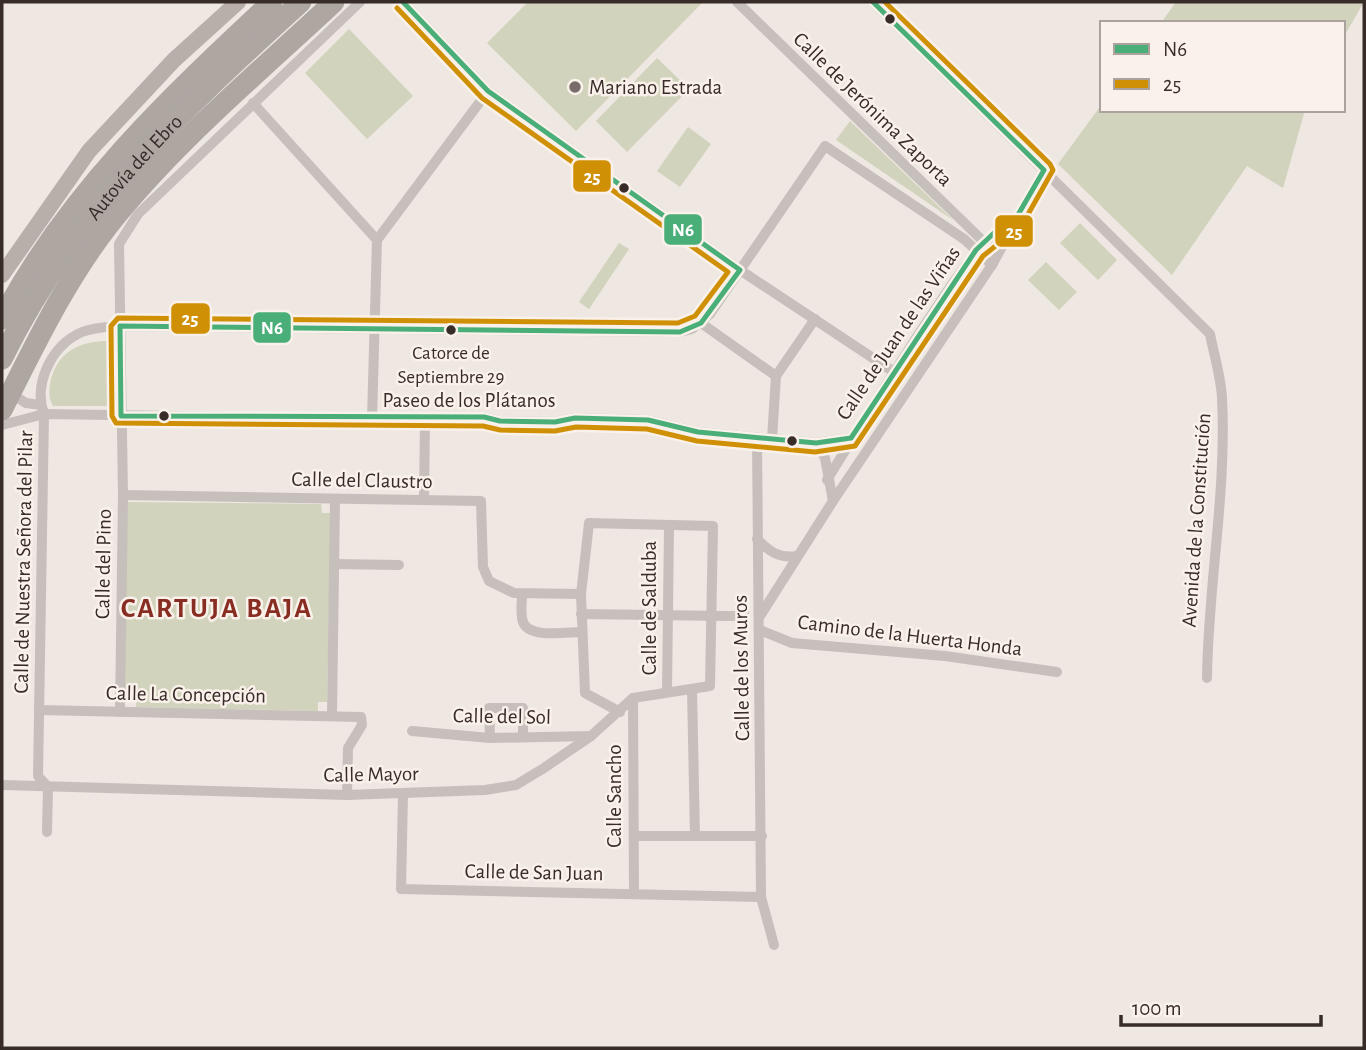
<svg xmlns="http://www.w3.org/2000/svg" width="1366" height="1050" viewBox="0 0 1366 1050" font-family="'Alegreya Sans',sans-serif">
	<style>
		.green { fill: #d1d3bc }
		.lines { fill: none; stroke-linecap: round; stroke-linejoin: round }
		.street-tunnel { stroke: #cac2bd; stroke-width: 10; stroke-dasharray: 10 5; stroke-linecap: butt }
		.street { stroke: #c7bfbb; stroke-width: 10 }
		.secondary { stroke: #b8afab; stroke-width: 16 }
		.highway { stroke: #ada6a1; stroke-width: 21 }
		.bus-1-casing { stroke: #faf1ea; stroke-width: 10 }
		.bus-2-casing { stroke: #faf1ea; stroke-width: 10 }
		.bus-1 { stroke: #4aae78; stroke-width: 5 }
		.bus-2 { stroke: #cf9006; stroke-width: 5 }
		.bus-dot { fill: #382c29; stroke: #faf1ea; stroke-width: 2.5 }
		.poi-dot { fill: #786d6a; stroke: #faf1ea; stroke-width: 2.5 }
		.labels { text-anchor: middle; stroke-width: 5; stroke-linejoin: round; paint-order: stroke }
		.bus-label { font-size: 19px; fill: #382c29; stroke: #faf1ea }
		.poi-label { font-size: 21px; fill: #382c29; stroke: #faf1ea; text-anchor: start }
		.street-label { font-size: 21px; fill: #382c29; stroke: #faf1ea }
		.district-label { font-size: 28px; font-weight: bold; letter-spacing: 2px; fill: #882d21; stroke: #faf1ea }
		.line-badge { stroke: #faf1ea; stroke-width: 2.5 }
		.badge-label { font-size: 19px; text-anchor: middle; font-weight: bold; fill: #fff }
	</style>
	<rect width="100%" height="100%" fill="#eee7e2"/>
	<!-- green -->
	<g class="green">
		<path d="M528 2H703L576 131 487 43Z"/>
		<path d="M1176 2H1364L1343 38V23H1161Z"/>
		<path d="M349 29 413 96 367 139 305 73Z"/>
		<path d="M657 58 689 89 627 152 596 121Z"/>
		<path d="M1102 104V110H1305L1283 188 1247 166 1172 275 1058 164Z"/>
		<path d="M850 121 953 220 836 140Z"/>
		<path d="M688 127 711 144 680 187 657 171Z"/>
		<path d="M1080 223 1117 260 1098 280 1060 243Z"/>
		<path d="M619 243 629 249 589 309 579 302Z"/>
		<path d="M1046 262 1077 292 1059 310 1028 280Z"/>
		<path d="M112 341 110 406H53C48 397 49 388 51 379 59 349 84 340 112 341Z"/>
		<path d="M126 502 321 504 322 513H331L327 702H318V711L136 707 137 695H125Z"/>
	</g>
	<g class="lines">
		<!-- street-tunnel -->
		<path class="street-tunnel" d="M726 616H749"/>
		<!-- street -->
		<g class="street">
			<path d="M403 2 488 91 740 270 894 372"/>
			<path d="M737 2 984 242"/>
			<path d="M873 2 1210 334C1214 355 1221 377 1222 398 1227 491 1208 585 1207 678"/>
			<path d="M253 103 377 240"/>
			<path d="M701 323 776 376"/>
			<path d="M10 393 26 403 41 405"/>
			<path d="M372 419 377 240 488 91"/>
			<path d="M2 425 44 414 372 419 484 417 500 421 555 422 575 418 648 420 698 432 816 443 851 438"/>
			<path d="M757 438 761 897 774 945"/>
			<path d="M772 439 776 376 815 319"/>
			<path d="M816 443 825 458 833 501"/>
			<path d="M827 480C860 426 893 373 928 320 954 282 975 244 1015 220"/>
			<path d="M123 495 481 501 483 567 489 581 514 593 581 594"/>
			<path d="M424 500 425 418"/>
			<path d="M757 539C769 551 779 559 797 556"/>
			<path d="M335 564 399 565"/>
			<path d="M522 594C522 602 520 614 523 622 529 639 567 632 581 632"/>
			<path d="M581 614 726 616"/>
			<path d="M760 616 833 501 992 265 1044 170"/>
			<path d="M760 630 792 643 945 656 1057 672"/>
			<path d="M692 689 695 836"/>
			<path d="M667 691 669 526"/>
			<path d="M633 698 634 893"/>
			<path d="M39 710 361 717 362 725 348 748 347 795"/>
			<path d="M120 712 123 495 119 244 138 214 360 2"/>
			<path d="M332 715 335 499"/>
			<path d="M412 731 490 738 591 736"/>
			<path d="M490 738 489 708H523V736"/>
			<path d="M2 785 347 795 485 790 516 785 544 768 591 736 633 698 710 686 713 526 589 523 581 594 585 693 620 712"/>
			<path d="M403 794 401 889 761 897"/>
			<path d="M47 832 48 787 38 776 44 414C33 383 52 345 82 332 94 327 107 327 120 326L680 332 692 329 710 314 825 146 964 239 992 265"/>
			<path d="M634 836H762"/>
		</g>
		<!-- secondary -->
		<path class="secondary" d="M2 275 89 151 174 60 238 2"/>
		<!-- highway -->
		<g class="highway">
			<path d="M2 319C68 193 169 98 272 2"/>
			<path id="s1" d="M2 359C75 210 180 112 301 2"/>
			<path d="M2 410C34 347 64 283 108 226 174 143 257 74 334 2"/>
		</g>
		<!-- bus-1 casing -->
		<g class="bus-1-casing">
			<path id="bus-1" d="M403 2 488 91 740 270 701 323 680 332 120 326 121 416 484 417 500 421 555 422 575 418 648 420 698 432 816 443 851 438 976 250 995 232 1015 220 1044 170 873 2"/>
		</g>
		<!-- bus-2 casing -->
		<g class="bus-2-casing">
			<path id="bus-2" d="M397 8 482 98 728 272 695 316 678 323 118 318 111 326 112 416 116 423 483 426 500 430 555 431 576 427 647 429 697 441 815 452 855 446 983 256 1022 225 1053 170 1050 164 885 2"/>
		</g>
		<!-- bus-1 -->
		<use href="#bus-1" class="bus-1"/>
		<!-- bus-2 -->
		<use href="#bus-2" class="bus-2"/>
	</g>
	<!-- markers -->
	<g class="bus-dot">
		<circle cx="890" cy="19" r="6"/>
		<circle cx="624" cy="188" r="6"/>
		<circle cx="451" cy="330" r="6"/>
		<circle cx="164" cy="416" r="6"/>
		<circle cx="792" cy="441" r="6"/>
	</g>
	<circle class="poi-dot" cx="575" cy="87" r="7"/>
	<g class="labels">
		<!-- bus labels -->
		<g class="bus-label">
			<text x="451" y="359">Catorce de<tspan x="451" dy="24">Septiembre 29</tspan></text>
		</g>
		<!-- poi labels -->
		<g class="poi-label">
			<text x="589" y="94">Mariano Estrada</text>
		</g>
		<!-- street labels -->
		<g class="street-label">
			<text transform="translate(873 109) rotate(44)" y="7">Calle de Jerónima Zaporta</text>
			<text dy="7" stroke="none"><textPath href="#s1" startOffset="234">Autovía del Ebro</textPath></text>
			<text transform="translate(898 333) rotate(-56)" y="7">Calle de Juan de las Viñas</text>
			<text x="469" y="407">Paseo de los Plátanos</text>
			<text transform="translate(362 480) rotate(1)" y="7">Calle del Claustro</text>
			<text transform="translate(1196 520) rotate(-86)" y="7">Avenida de la Constitución</text>
			<text transform="translate(23 562) rotate(-89)" y="7">Calle de Nuestra Señora del Pilar</text>
			<text transform="translate(103 564) rotate(-89)" y="7">Calle del Pino</text>
			<text transform="translate(649 608) rotate(-90)" y="7">Calle de Salduba</text>
			<text transform="translate(910 635) rotate(7)" y="7">Camino de la Huerta Honda</text>
			<text transform="translate(741 668) rotate(-91)" y="7">Calle de los Muros</text>
			<text transform="translate(186 694) rotate(1)" y="7">Calle La Concepción</text>
			<text transform="translate(502 716) rotate(1)" y="7">Calle del Sol</text>
			<text transform="translate(371 774) rotate(-1)" y="7">Calle Mayor</text>
			<text transform="translate(614 796) rotate(-90)" y="7">Calle Sancho</text>
			<text transform="translate(534 872) rotate(1)" y="7">Calle de San Juan</text>
		</g>
		<!-- district labels -->
		<g class="district-label">
			<text x="217" y="617">CARTUJA BAJA</text>
		</g>
	</g>
	<g class="line-badge">
		<rect x="572" y="159" width="40" height="34" rx="7" fill="#cf9006"/>
		<rect x="663" y="213" width="40" height="33" rx="7" fill="#4aae78"/>
		<rect x="994" y="214" width="40" height="34" rx="7" fill="#cf9006"/>
		<rect x="170" y="302" width="41" height="33" rx="7" fill="#cf9006"/>
		<rect x="252" y="311" width="40" height="33" rx="7" fill="#4aae78"/>
	</g>
	<g class="badge-label">
		<text x="592" y="183">25</text>
		<text x="683" y="236">N6</text>
		<text x="1014" y="238">25</text>
		<text x="190" y="325">25</text>
		<text x="272" y="334">N6</text>
	</g>
	<!-- border -->
	<rect width="1366" height="1050" fill="none" stroke="#382c29" stroke-width="7"/>
	<!-- legend -->
	<rect x="1100" y="21" width="245" height="91" fill="#faf1ea" stroke="#aca29d" stroke-width="2"/>
	<rect x="1114" y="44" width="35" height="10" fill="#4aae78" stroke="#aca29d" stroke-width="2"/>
	<text x="1163" y="56" font-size="21" fill="#382c29">N6</text>
	<rect x="1114" y="79" width="35" height="10" fill="#cf9006" stroke="#aca29d" stroke-width="2"/>
	<text x="1163" y="91" font-size="21" fill="#382c29">25</text>
	<!-- scale -->
	<path d="M1121 1015v10h200v-10" fill="none" stroke="#382c29" stroke-width="3.5"/>
	<text x="1132" y="1015" font-size="21" fill="#382c29" stroke="#faf1ea" stroke-width="5" paint-order="stroke">100 m</text>
</svg>
